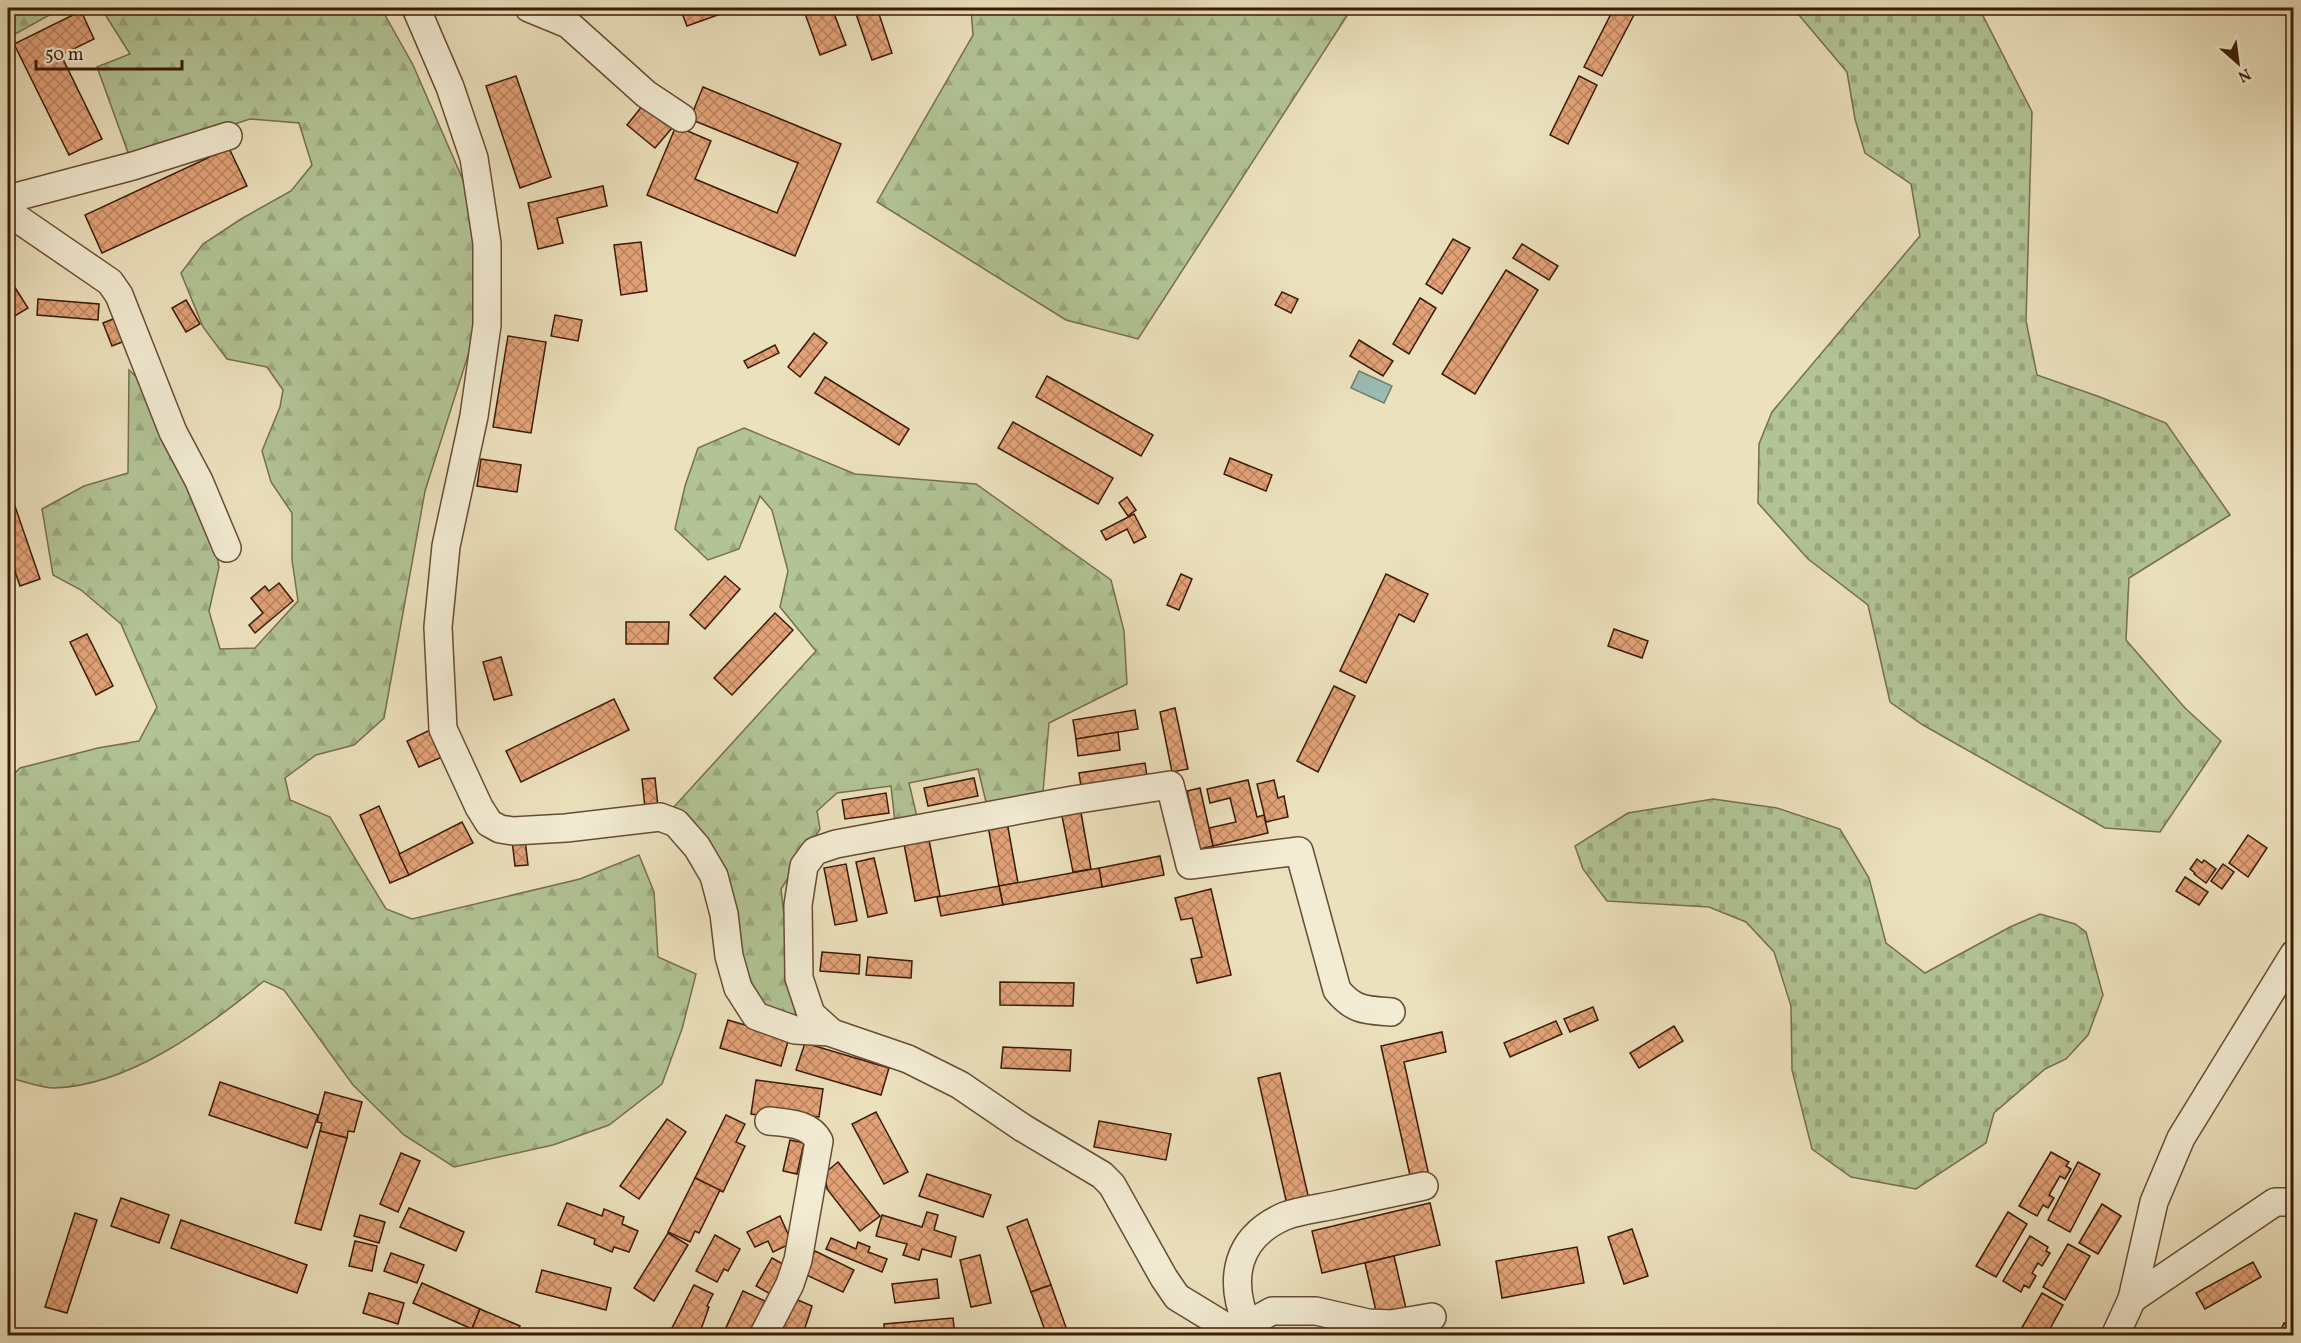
<svg xmlns="http://www.w3.org/2000/svg" width="2301" height="1343" viewBox="0 0 2301 1343" font-family="Vollkorn,serif">
	<style>
		.forest { fill: url(#forest-firs); stroke: #766f4e; stroke-width: 1.5 }
		.cemetery { fill: url(#cemetery-stones); stroke: #766f4e; stroke-width: 1.5 }
		.water { fill: #99bdb3; stroke: #737c6e; stroke-width: 1.5 }
		.building { fill: url(#building-cross-hatch); stroke: #3a1a06; stroke-width: 1.5 }
		.lines { fill: none; stroke-linecap: round; stroke-linejoin: round }
		.minor-casing { stroke: #664c34; stroke-width: 30 }
		.minor { stroke: #f3ecd4; stroke-width: 27 }
	</style>
	<defs>
		<pattern id="forest-firs" width="22" height="20" patternUnits="userSpaceOnUse" patternTransform="scale(1.5)"><rect width="22" height="20" fill="#b2c495"/><path d="M5 1l3.5 6h-7zM16 11l3.5 6h-7z" fill="#9aa87f"/></pattern>
		<pattern id="cemetery-stones" width="16" height="16" patternUnits="userSpaceOnUse" patternTransform="scale(1.5)"><rect width="16" height="16" fill="#b2c495"/><path d="M2 7V4a2 2 0 0 1 4 0v3zM10 15v-3a2 2 0 0 1 4 0v3z" fill="#9aa87f"/></pattern>
		<pattern id="building-cross-hatch" width="8" height="8" patternUnits="userSpaceOnUse" patternTransform="scale(1.5)"><rect width="8" height="8" fill="#e3a278"/><path d="M0 0l8 8M0 8l8-8" fill="none" stroke="#b98360"/></pattern>
	</defs>
	<rect width="100%" height="100%" fill="#ece1bd"/>
	<filter id="stains"><feTurbulence type="fractalNoise" baseFrequency=".00333" numOctaves="4"/><feColorMatrix values="0 0 0 0 .2 0 0 0 0 .09 0 0 0 0 .02 0 0 0 .5 -.17"/></filter>
	<radialGradient id="worn" r=".72"><stop offset=".6" stop-color="#630" stop-opacity="0"/><stop offset="1" stop-color="#630" stop-opacity=".3"/></radialGradient>
	<!-- forest -->
	<g class="forest">
		<path d="M8 8H62L8 38Z"/>
		<path d="M101 8H381L413 65 470 196 477 327 425 491 384 718 354 745 316 755 285 778 290 800 330 817 386 909 412 919 580 879 639 855 654 892 658 957 696 974 682 1029 662 1084 609 1125 553 1145 454 1167 404 1135 353 1085 284 990 264 981C208 1027 129 1086 54 1088 42 1088 26 1082 14 1079L8 1069V780L20 768 98 748 139 741 157 707 121 624 81 590 53 575 42 509 84 486 128 473 129 370 147 387 211 522 219 567 209 611 220 649 255 648 298 601 292 560V513L271 482 262 451 280 407 283 390 267 367 227 359 203 327 181 273 203 244 241 219 291 191 312 165 299 123 250 119 130 158 97 67 130 54Z"/>
		<path d="M971 8H1352L1138 339 1066 320 877 202 973 35Z"/>
		<path d="M744 428 855 474 976 484 1111 580 1124 631 1127 684 1049 723 1043 792 987 806 978 769 909 783 917 817 895 822 891 786 837 793 817 811 820 829 781 889 796 1020 769 1011 749 986 673 808 816 651 780 607 788 571 772 510 760 496 739 549 708 560 675 529 685 486 698 448Z"/>
	</g>
	<!-- cemetery -->
	<g class="cemetery">
		<path d="M1793 8H1979L2032 112 2026 321 2037 375 2100 397 2166 423 2230 515 2129 578 2126 640 2185 708 2221 741 2160 832 2105 828 1923 725 1890 702 1868 605 1808 559 1758 503 1759 444 1772 412 1920 236 1911 184 1865 153 1855 119 1847 72Z"/>
		<path d="M1713 799 1777 808 1840 829 1869 878 1886 943 1925 973 2010 927 2040 914 2075 924 2086 932 2103 995 2088 1035 2066 1059 2045 1069 1994 1113 1986 1143 1916 1189 1851 1177 1812 1149 1792 1070 1791 1006 1774 952 1746 922 1709 907 1607 901 1583 869 1575 846 1628 813Z"/>
	</g>
	<!-- water -->
	<path class="water" d="M1359 371 1392 386 1384 403 1351 388Z"/>
	<!-- building -->
	<g class="building">
		<path d="M680 8H737L687 26Z"/>
		<path d="M803 8H832L846 45 820 55Z"/>
		<path d="M854 8H877L892 53 872 60Z"/>
		<path d="M1614 8H1623L1635 13 1602 76 1584 67Z"/>
		<path d="M81 11 94 39 61 55 102 139 69 155 14 44Z"/>
		<path d="M516 76 551 177 520 188 486 86Z"/>
		<path d="M1579 76 1597 85 1568 144 1550 135Z"/>
		<path d="M703 87 841 144 795 256 647 195 676 126 711 141 695 179 777 213 798 163 690 119Z"/>
		<path d="M643 105 672 128 655 148 627 125Z"/>
		<path d="M229 148 247 186 102 253 85 215Z"/>
		<path d="M603 186 607 206 557 218 563 243 538 249 528 203Z"/>
		<path d="M1453 239 1470 248 1442 294 1426 284Z"/>
		<path d="M641 242 647 291 621 295 614 245Z"/>
		<path d="M1522 244 1558 266 1549 280 1513 258Z"/>
		<path d="M1506 270 1538 290 1475 394 1442 374Z"/>
		<path d="M14 286 28 308 8 320V290Z"/>
		<path d="M1282 292 1298 299 1291 313 1275 305Z"/>
		<path d="M1420 298 1436 308 1409 354 1393 344Z"/>
		<path d="M38 299 99 304 98 320 37 315Z"/>
		<path d="M186 300 200 324 186 332 172 308Z"/>
		<path d="M555 315 582 320 578 341 551 336Z"/>
		<path d="M118 317 127 340 112 346 103 323Z"/>
		<path d="M814 333 827 343 800 377 788 367Z"/>
		<path d="M508 336 546 342 531 433 493 427Z"/>
		<path d="M1359 340 1393 361 1383 376 1350 356Z"/>
		<path d="M775 345 779 353 748 368 744 361Z"/>
		<path d="M1047 376 1153 435 1141 456 1036 397Z"/>
		<path d="M825 377 909 429 899 445 815 393Z"/>
		<path d="M1013 422 1113 478 1098 504 998 448Z"/>
		<path d="M1230 458 1272 475 1266 491 1224 474Z"/>
		<path d="M481 459 521 465 517 492 477 486Z"/>
		<path d="M8 486 40 579 20 586 8 551Z"/>
		<path d="M1127 497 1136 510 1128 516 1119 503Z"/>
		<path d="M1134 514 1146 537 1134 543 1127 529 1106 540 1101 531Z"/>
		<path d="M1181 574 1192 579 1179 610 1167 605Z"/>
		<path d="M1386 574 1428 594 1414 622 1399 614 1366 683 1340 671Z"/>
		<path d="M725 576 740 589 705 629 690 615Z"/>
		<path d="M279 583 293 601 255 633 249 625 263 613 251 598 265 586 269 591Z"/>
		<path d="M775 613 793 630 732 695 714 678Z"/>
		<path d="M626 622H669L668 644H626Z"/>
		<path d="M1614 629 1648 641 1642 658 1608 646Z"/>
		<path d="M87 634 113 686 96 695 70 642Z"/>
		<path d="M501 657 512 695 494 700 483 662Z"/>
		<path d="M1334 686 1355 696 1318 772 1297 761Z"/>
		<path d="M614 699 629 730 521 782 506 751Z"/>
		<path d="M1175 708 1188 769 1172 772 1160 712Z"/>
		<path d="M1135 710 1138 729 1076 739 1073 720Z"/>
		<path d="M430 730 442 757 419 767 407 741Z"/>
		<path d="M1118 732 1120 750 1078 756 1076 739Z"/>
		<path d="M1145 763 1148 783 1082 793 1079 773Z"/>
		<path d="M655 778 658 807 645 808 642 779Z"/>
		<path d="M974 778 978 796 928 806 924 788Z"/>
		<path d="M1248 780 1257 817 1264 815 1268 833 1213 846 1209 828 1236 822 1230 798 1210 803 1207 789Z"/>
		<path d="M1274 780 1278 798 1284 796 1288 817 1266 822 1257 784Z"/>
		<path d="M1200 788 1213 846 1200 849 1187 791Z"/>
		<path d="M886 793 889 813 845 819 842 800Z"/>
		<path d="M379 806 409 875 390 883 360 815Z"/>
		<path d="M1080 807 1091 869 1073 872 1061 811Z"/>
		<path d="M462 822 473 843 409 875 399 854Z"/>
		<path d="M1007 822 1018 883 999 886 988 826Z"/>
		<path d="M2248 835 2267 848 2248 877 2229 863Z"/>
		<path d="M525 839 528 865 515 866 512 840Z"/>
		<path d="M929 840 940 896 915 901 904 844Z"/>
		<path d="M1160 856 1164 875 1102 887 1099 868Z"/>
		<path d="M874 858 887 913 868 917 856 862Z"/>
		<path d="M2197 859 2202 863 2204 860 2216 869 2206 883 2194 874 2195 873 2190 869Z"/>
		<path d="M846 864 857 921 835 925 824 868Z"/>
		<path d="M2223 864 2234 872 2222 889 2211 881Z"/>
		<path d="M1099 868 1102 887 1003 905 999 886Z"/>
		<path d="M2185 877 2208 892 2199 905 2176 891Z"/>
		<path d="M999 886 1003 905 941 916 937 897Z"/>
		<path d="M1211 889 1231 975 1197 983 1191 959 1202 957 1192 918 1181 920 1175 898Z"/>
		<path d="M822 952 860 955 859 974 820 971Z"/>
		<path d="M868 957 912 961 911 978 866 975Z"/>
		<path d="M1000 982 1074 983 1073 1006 1000 1005Z"/>
		<path d="M1593 1007 1598 1020 1570 1032 1564 1019Z"/>
		<path d="M728 1020 789 1038 781 1066 720 1048Z"/>
		<path d="M1556 1021 1562 1034 1510 1057 1504 1043Z"/>
		<path d="M1674 1026 1683 1041 1639 1068 1630 1053Z"/>
		<path d="M1442 1032 1446 1052 1404 1062 1429 1176 1411 1180 1381 1046Z"/>
		<path d="M805 1043 889 1068 881 1095 796 1070Z"/>
		<path d="M1003 1047 1071 1050 1070 1071 1001 1068Z"/>
		<path d="M1280 1073 1310 1204 1288 1209 1258 1078Z"/>
		<path d="M756 1080 823 1089 819 1117 811 1116 810 1122 751 1114Z"/>
		<path d="M220 1082 318 1115 307 1148 209 1115Z"/>
		<path d="M325 1092 362 1102 354 1132 348 1131 347 1138 320 1131 322 1123 317 1122Z"/>
		<path d="M876 1112 908 1172 884 1184 852 1124Z"/>
		<path d="M726 1115 745 1124 736 1142 745 1146 723 1192 695 1178Z"/>
		<path d="M667 1119 686 1132 639 1199 620 1186Z"/>
		<path d="M1099 1121 1171 1134 1166 1160 1094 1147Z"/>
		<path d="M320 1131 347 1138 321 1230 295 1223Z"/>
		<path d="M790 1140 804 1143 797 1174 783 1171Z"/>
		<path d="M2051 1152 2069 1162 2066 1166 2071 1169 2065 1179 2060 1176 2049 1195 2054 1198 2048 1208 2043 1205 2037 1216 2019 1206Z"/>
		<path d="M401 1153 420 1161 398 1212 380 1204Z"/>
		<path d="M838 1162 880 1216 860 1231 827 1189 825 1173Z"/>
		<path d="M2078 1162 2100 1174 2070 1232 2048 1220Z"/>
		<path d="M927 1174 991 1195 983 1217 919 1196Z"/>
		<path d="M695 1178 720 1190 699 1233 695 1231 690 1242 668 1232Z"/>
		<path d="M121 1198 169 1215 159 1243 111 1226Z"/>
		<path d="M567 1203 602 1216 604 1209 624 1217 622 1224 638 1231 629 1252 614 1247 612 1252 594 1244 595 1239 558 1225Z"/>
		<path d="M1430 1203 1440 1245 1322 1273 1312 1231Z"/>
		<path d="M2102 1204 2121 1216 2098 1254 2079 1243Z"/>
		<path d="M409 1208 464 1232 456 1251 400 1227Z"/>
		<path d="M927 1212 938 1215 934 1230 956 1237 951 1257 922 1249 919 1260 903 1255 907 1244 876 1236 882 1215 922 1227Z"/>
		<path d="M2008 1212 2027 1224 1996 1277 1976 1266Z"/>
		<path d="M75 1213 97 1220 67 1313 45 1307Z"/>
		<path d="M360 1215 385 1222 379 1243 354 1236Z"/>
		<path d="M780 1216 792 1243 773 1252 768 1241 755 1247 747 1232Z"/>
		<path d="M1027 1219 1051 1285 1031 1292 1007 1227Z"/>
		<path d="M181 1220 307 1265 297 1293 171 1248Z"/>
		<path d="M1632 1229 1648 1276 1624 1284 1608 1237Z"/>
		<path d="M668 1233 688 1245 654 1301 634 1288Z"/>
		<path d="M715 1235 740 1249 728 1271 724 1269 717 1282 696 1271Z"/>
		<path d="M2030 1236 2048 1247 2046 1251 2050 1253 2042 1266 2038 1263 2032 1273 2036 1276 2029 1288 2024 1285 2021 1292 2003 1281Z"/>
		<path d="M831 1238 856 1249 858 1242 870 1247 868 1252 887 1259 882 1272 826 1249Z"/>
		<path d="M355 1241 377 1246 372 1271 349 1266Z"/>
		<path d="M2068 1244 2090 1256 2065 1300 2043 1287Z"/>
		<path d="M1577 1247 1584 1283 1502 1298 1496 1261Z"/>
		<path d="M815 1251 854 1270 843 1292 804 1274Z"/>
		<path d="M391 1253 424 1265 417 1283 384 1271Z"/>
		<path d="M980 1255 991 1303 971 1307 960 1260Z"/>
		<path d="M1394 1256 1407 1313 1378 1320 1365 1263Z"/>
		<path d="M772 1258 790 1268 774 1296 756 1286Z"/>
		<path d="M2253 1262 2261 1277 2205 1309 2196 1293Z"/>
		<path d="M542 1270 611 1288 606 1310 536 1292Z"/>
		<path d="M937 1279 939 1298 895 1303 892 1284Z"/>
		<path d="M422 1283 480 1309 472 1329 413 1303Z"/>
		<path d="M694 1285 713 1294 707 1306 709 1307 700 1332 695 1330 692 1336H682L671 1330Z"/>
		<path d="M1051 1285 1069 1336H1047L1031 1292Z"/>
		<path d="M743 1291 765 1301 749 1336H722Z"/>
		<path d="M369 1293 404 1303 398 1324 363 1313Z"/>
		<path d="M2042 1293 2063 1305 2046 1336H2017Z"/>
		<path d="M793 1298 812 1306 809 1316 802 1336H778Z"/>
		<path d="M480 1309 520 1326 516 1336H480L471 1331Z"/>
		<path d="M953 1318 955 1336H885L884 1324Z"/>
		<path d="M2284 1323 2294 1327V1336H2278Z"/>
	</g>
	<g class="lines">
		<!-- minor casing -->
		<g class="minor-casing">
			<g id="minor">
				<path d="M416 8 450 87 474 158 487 243V325L474 416 446 546 438 627 443 729 479 807 489 823 500 829 513 831 566 828 660 817 676 823 697 847 714 876 724 914 729 956 738 988 756 1016 795 1030 831 1032"/>
				<path d="M529 8 568 24 646 94 682 118"/>
				<path d="M8 199 133 166 228 136"/>
				<path d="M8 212 110 282 119 295 173 432 199 481 227 548"/>
				<path d="M2132 1299 2275 1202H2294"/>
				<path d="M1247 1325 1272 1311H1316L1368 1323 1391 1324 1432 1317"/>
				<path d="M763 1336 790 1284 798 1260 819 1141C810 1123 787 1123 769 1121"/>
				<path d="M1241 1336 1177 1297 1164 1278 1112 1185 1102 1175 1023 1128 960 1085 908 1059 832 1033 811 1014 799 978 798 905 804 866 815 851 836 844 1073 800 1170 785 1190 865 1299 851 1337 990C1354 1011 1366 1010 1391 1012"/>
				<path d="M1243 1336 1247 1325C1228 1279 1236 1237 1285 1216 1301 1210 1322 1208 1339 1204 1367 1198 1395 1192 1424 1186"/>
				<path d="M2115 1336 2132 1299 2154 1202 2181 1138 2294 954"/>
			</g>
		</g>
		<!-- minor -->
		<use href="#minor" class="minor"/>
	</g>
	<!-- margin -->
	<rect width="2301" height="1343" fill="none" stroke="#ece1bd" stroke-width="30"/>
	<rect x="9" y="9" width="2283" height="1325" fill="none" stroke="#3a1a06" stroke-width="3"/>
	<rect x="15" y="15" width="2271" height="1313" fill="none" stroke="#3a1a06" stroke-width="1.5"/>
	<!-- north arrow -->
	<g transform="translate(2238 63) rotate(152)" stroke="#f3ecd4" stroke-width="4.5" paint-order="stroke">
	<path d="M0-4.5L10 22L0 15L-10 22Z" fill="#3a1a06"/>
	<text y="-9" font-size="16" font-weight="bold" text-anchor="middle" fill="#3a1a06">N</text>
	</g>
	<!-- scale -->
	<path d="M36 60v9h146v-9" fill="none" stroke="#3a1a06" stroke-width="3"/>
	<text x="45" y="60" font-size="18" fill="#3a1a06" stroke="#f3ecd4" stroke-width="4.5" paint-order="stroke">50 m</text>
	<rect width="100%" height="100%" filter="url(#stains)"/>
	<rect width="100%" height="100%" fill="url(#worn)"/>
</svg>
